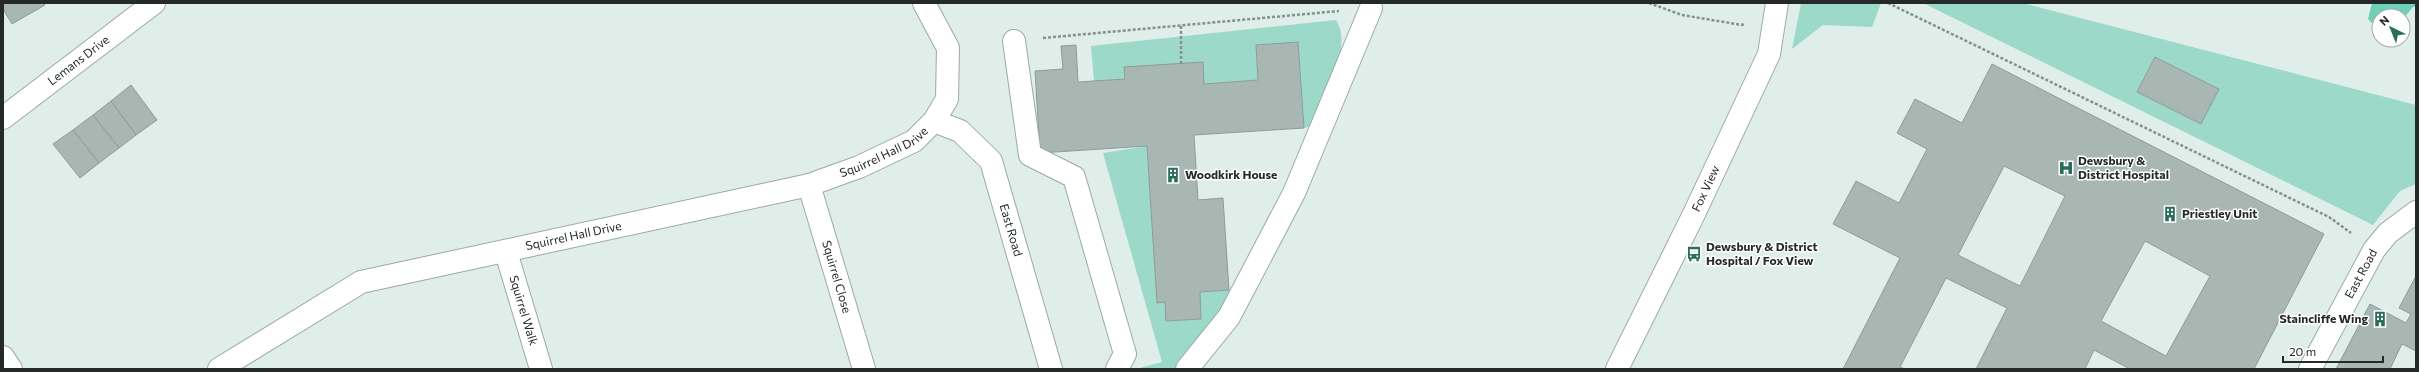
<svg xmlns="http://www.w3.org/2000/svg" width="2419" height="372" viewBox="0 0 2419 372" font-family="Commissioner,sans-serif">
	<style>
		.green { fill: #9cd9c8 }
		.water { fill: #6ed0b7 }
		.building { fill: #a9b7b3; stroke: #8e9c98; fill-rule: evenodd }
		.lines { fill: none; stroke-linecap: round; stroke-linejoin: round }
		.minor-casing { stroke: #9caaa6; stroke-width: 24 }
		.path { stroke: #86908d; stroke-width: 2.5; stroke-dasharray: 3 2; stroke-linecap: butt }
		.minor { stroke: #fff; stroke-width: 22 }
		.labels { text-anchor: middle; stroke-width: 3; stroke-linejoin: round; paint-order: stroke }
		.street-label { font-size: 12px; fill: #242a28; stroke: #fff }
		.poi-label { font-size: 12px; font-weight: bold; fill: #242a28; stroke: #fff; text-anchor: start }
	</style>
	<rect width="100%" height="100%" fill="#dfeee9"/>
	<!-- green -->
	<g class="green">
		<path d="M1801 3H1881L1872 27 1823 25 1792 49Z"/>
		<path d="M1923 3H2022L2416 105V184L2400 191 2373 225Z"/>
		<path d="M1336 20C1354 47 1323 98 1312 126L1304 128 1298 42 1256 45 1258 80 1204 84 1124 67 1125 79 1094 81 1091 46Z"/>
		<path d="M1147 146 1157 302H1165L1167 321 1201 319 1200 292 1229 290 1231 297 1206 335 1174 369H1136L1162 362 1103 153Z"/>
	</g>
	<!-- water -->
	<path class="water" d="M2372 3H2416V6L2413 7 2403 19V16H2379V30L2368 19Z"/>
	<!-- building -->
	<g class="building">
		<path d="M3 3H43L45 5 12 24 3 9Z"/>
		<path d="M1298 42 1304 128 1194 135 1198 200 1223 198 1229 290 1200 292 1201 319 1166 321 1165 302 1157 303 1147 146 1040 153 1035 71 1063 69 1061 46 1076 45 1078 82 1125 79 1124 67 1203 62 1204 84 1258 80 1256 45Z"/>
		<path d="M2155 57 2219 89 2201 124 2137 92Z"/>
		<path d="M1992 64 2324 234 2254 369H2130L2094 350 2085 369H1976L2007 308 1946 278 1900 367 1905 369H1843L1900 258 1833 224 1856 181 1899 203 1927 149 1897 133 1915 99 1962 123ZM2004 166 2065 196 2020 286 1958 255ZM2145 241 2210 276 2166 356 2101 321Z"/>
		<path d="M131 85 157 120 136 135 111 101Z"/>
		<path d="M111 101 136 135 119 148 93 115Z"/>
		<path d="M93 115 119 148 99 163 73 130Z"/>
		<path d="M73 130 99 163 80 178 53 144Z"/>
		<path d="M2416 276V351L2402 344 2390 369H2336L2370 304 2406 323 2411 314 2399 308Z"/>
	</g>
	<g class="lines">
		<!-- minor casing -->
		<g class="minor-casing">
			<g id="minor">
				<path d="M1014 41 1030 155 1074 177 1125 354 1117 369"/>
				<path id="s1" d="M3 118 154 3"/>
				<path id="s2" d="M934 121 960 131 991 161 1051 369"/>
				<path id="s3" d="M809 185 864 369"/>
				<path id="s4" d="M506 252 541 369"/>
				<path d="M3 357 11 369"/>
				<path id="s5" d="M219 369 361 282 809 185 859 167 914 141 934 121 947 99 948 48 924 3"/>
				<path d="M1187 369 1229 317 1294 193 1371 8"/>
				<path id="s6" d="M1617 369 1693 216 1769 54 1777 3"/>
				<path id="s7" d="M2310 369 2374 250 2388 233 2416 212"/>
			</g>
		</g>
		<!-- path -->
		<g class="path">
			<path d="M1649 3 1682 15 1742 25 1745 23"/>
			<path d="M1888 3 2329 217 2351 233"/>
			<path d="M1043 38 1339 11"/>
			<path d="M1181 64V26"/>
		</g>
		<!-- minor -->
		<use href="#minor" class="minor"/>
	</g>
	<!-- icons -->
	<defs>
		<g id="hospital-bare" transform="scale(1.2)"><path d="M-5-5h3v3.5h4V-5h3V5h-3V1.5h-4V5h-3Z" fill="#2a6c5d" stroke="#fff" stroke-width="2.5" paint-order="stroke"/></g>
		<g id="building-bare" transform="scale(1.2)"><path d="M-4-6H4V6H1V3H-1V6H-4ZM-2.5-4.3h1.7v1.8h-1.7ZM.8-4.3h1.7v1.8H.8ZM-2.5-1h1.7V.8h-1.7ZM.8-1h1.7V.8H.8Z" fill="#2a6c5d" stroke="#fff" stroke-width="2.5" paint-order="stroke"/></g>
		<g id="bus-bare" transform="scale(1.2)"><path d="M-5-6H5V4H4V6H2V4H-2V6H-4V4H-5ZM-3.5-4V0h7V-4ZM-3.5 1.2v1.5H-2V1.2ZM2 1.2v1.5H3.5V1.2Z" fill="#2a6c5d" stroke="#fff" stroke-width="2.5" paint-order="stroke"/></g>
	</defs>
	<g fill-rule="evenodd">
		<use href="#hospital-bare" x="2066" y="168"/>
		<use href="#building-bare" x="1173" y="175"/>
		<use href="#building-bare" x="2170" y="214"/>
		<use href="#bus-bare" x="1694" y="254"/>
		<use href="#building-bare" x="2380" y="319"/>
	</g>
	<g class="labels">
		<!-- street labels -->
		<g class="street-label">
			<text dy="4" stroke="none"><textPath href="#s1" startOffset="95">Lemans Drive</textPath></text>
			<text dy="4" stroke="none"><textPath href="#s5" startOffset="707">Squirrel Hall Drive</textPath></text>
			<text dy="4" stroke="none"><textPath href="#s6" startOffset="201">Fox View</textPath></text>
			<text dy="4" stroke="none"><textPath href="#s2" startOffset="143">East Road</textPath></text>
			<text dy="4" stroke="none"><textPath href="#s5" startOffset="384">Squirrel Hall Drive</textPath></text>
			<text dy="4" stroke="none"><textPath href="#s7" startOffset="108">East Road</textPath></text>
			<text dy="4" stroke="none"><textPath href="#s3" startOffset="96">Squirrel Close</textPath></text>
			<text dy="4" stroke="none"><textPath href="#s4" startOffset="61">Squirrel Walk</textPath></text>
		</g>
		<!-- poi labels -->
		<g class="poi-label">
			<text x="2078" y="165">Dewsbury &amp;<tspan x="2078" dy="14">District Hospital</tspan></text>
			<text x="1185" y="179">Woodkirk House</text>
			<text x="2182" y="218">Priestley Unit</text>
			<text x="1706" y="251">Dewsbury &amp; District<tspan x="1706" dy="14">Hospital / Fox View</tspan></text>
			<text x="2368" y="323" text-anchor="end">Staincliffe Wing</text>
		</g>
	</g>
	<!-- border -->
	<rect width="2419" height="372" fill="none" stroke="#242a28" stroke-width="8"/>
	<!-- north arrow -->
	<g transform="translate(2391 28) rotate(317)"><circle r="19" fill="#ffffff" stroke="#a7aaa9"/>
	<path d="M0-3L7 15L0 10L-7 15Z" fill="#2a6c5d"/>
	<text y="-6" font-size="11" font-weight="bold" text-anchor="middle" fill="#242a28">N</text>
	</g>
	<!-- scale -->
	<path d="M2283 356v6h100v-6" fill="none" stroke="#242a28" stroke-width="2"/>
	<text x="2289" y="356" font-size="12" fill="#242a28" stroke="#ffffff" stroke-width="3" paint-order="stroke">20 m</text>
</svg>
